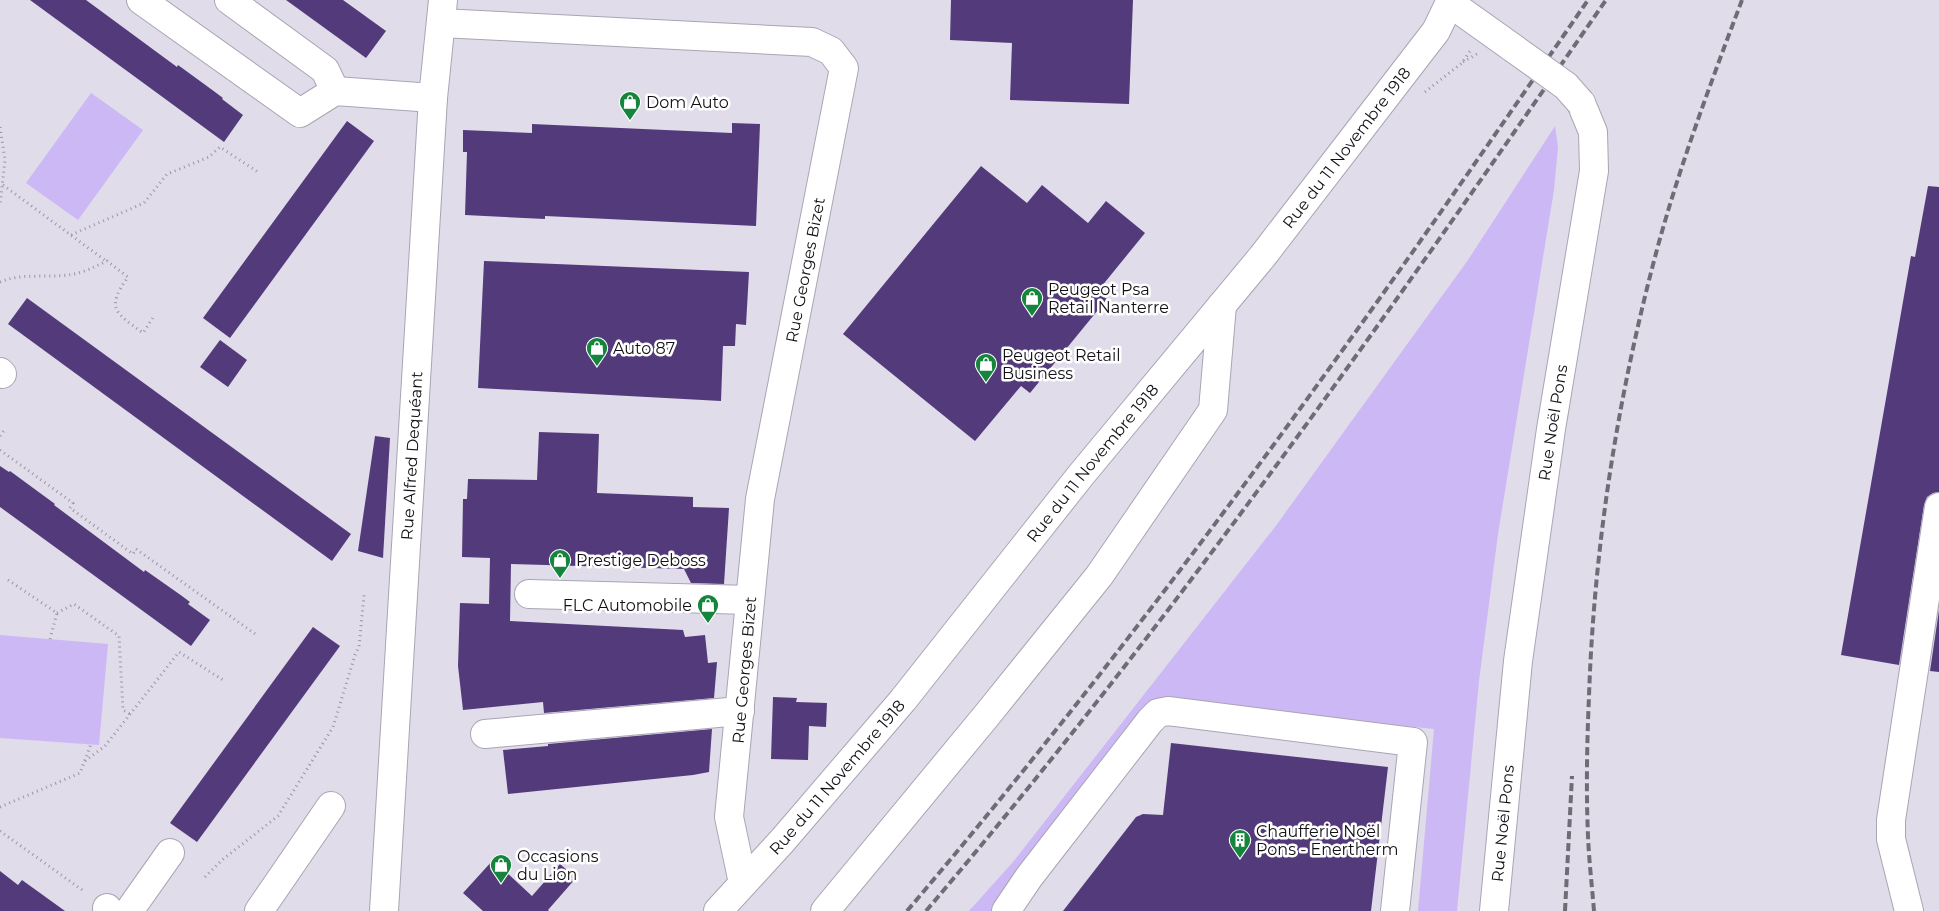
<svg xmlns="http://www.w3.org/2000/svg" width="1939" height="911" viewBox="0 0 1939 911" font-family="Montserrat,sans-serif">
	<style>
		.green { fill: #ccb8f5 }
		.building { fill: #533a7b }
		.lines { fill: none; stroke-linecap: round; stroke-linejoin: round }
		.minor-casing { stroke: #a9a5b3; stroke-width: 30 }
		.path { stroke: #9996a1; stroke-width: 3; stroke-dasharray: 1 4; stroke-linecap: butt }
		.minor { stroke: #fff; stroke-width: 28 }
		.rail { stroke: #6f6c75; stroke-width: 4; stroke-dasharray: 8 4; stroke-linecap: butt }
		.minor-bridge-casing { stroke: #a9a5b3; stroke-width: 30; stroke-linecap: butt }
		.minor-bridge { stroke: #fff; stroke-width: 28 }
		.labels { text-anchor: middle; stroke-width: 5; stroke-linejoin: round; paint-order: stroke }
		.poi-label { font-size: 16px; fill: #121015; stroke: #fff; text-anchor: start }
		.street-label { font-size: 16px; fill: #121015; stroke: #fff }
	</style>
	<rect width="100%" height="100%" fill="#e0dcea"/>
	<!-- green -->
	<g class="green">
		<path d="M91 93 143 130 78 220 26 183Z"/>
		<path d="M1555 126 1558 147 1554 190 1498 534 1479 681 1457 911H1418L1434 729 1163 701 1148 707 991 911H969L1013 862 1275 527 1468 260Z"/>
		<path d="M0 635 108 644 99 745 0 738Z"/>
	</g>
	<!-- building -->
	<g class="building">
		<path d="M30 0H86L177 67 178 65 215 92 223 98 222 99 243 115 224 142Z"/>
		<path d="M286 0H343L386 31 366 58Z"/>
		<path d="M951 0H1133L1129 104 1010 100 1012 43 950 40Z"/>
		<path d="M347 121 374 141 230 338 203 318Z"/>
		<path d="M732 123 760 124 756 226 545 216V219L465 215 467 152H463V130L532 133V124L732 133Z"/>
		<path d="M981 166 1027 203 1042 185 1088 223 1106 201 1145 233 1097 292 1107 299 1030 393 1021 386 975 441 843 334Z"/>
		<path d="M1928 186 1939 187V492L1933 493 1927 497 1924 505 1899 665 1841 655 1911 256 1915 257Z"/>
		<path d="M484 261 749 272 746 325 736 324 735 346H723L721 401 478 388Z"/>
		<path d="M27 298 351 534 332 561 8 324Z"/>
		<path d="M220 340 247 360 228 387 200 367Z"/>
		<path d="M539 432 599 434 597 493 693 497V507L729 508 724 584 691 583 684 569 511 564 510 621 683 630 685 637 705 635 708 663 717 662 714 698 544 713 543 702 463 710 458 666 460 603 489 604 490 558 462 557 463 499H467L468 479 537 480Z"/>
		<path d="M375 436 390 438 383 558 358 551Z"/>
		<path d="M0 466 9 472 10 471 55 504 54 505 144 572 145 570 182 596 190 602 188 604 210 620 191 646 0 507Z"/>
		<path d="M1939 610V672L1930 671Z"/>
		<path d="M313 627 340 646 197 842 170 823Z"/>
		<path d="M773 697 797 698 796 702 827 703 826 727 809 726 808 760 771 759Z"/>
		<path d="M712 729 709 772 693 775 508 794 503 750 548 746V744Z"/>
		<path d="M1171 743 1388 767 1371 911H1063L1136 817 1143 814 1163 815Z"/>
		<path d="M493 860 532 896 560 864 576 878 548 910 549 911H483L463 893Z"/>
		<path d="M0 871 18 885 22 880 65 911H0Z"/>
	</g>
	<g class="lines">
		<!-- minor casing -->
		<g class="minor-casing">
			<g id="minor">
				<path d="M141 0 300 113 335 91 433 98"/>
				<path d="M229 0 325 70 335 91"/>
				<path d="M1450 3 1513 48"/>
				<path d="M441 23 812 42 831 51 844 68 760 499 729 817 743 883"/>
				<path d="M0 372 2 374"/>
				<path d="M529 594 750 600"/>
				<path d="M485 734 740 711"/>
				<path d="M107 908 108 911"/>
				<path d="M129 911 170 853"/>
				<path d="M259 911 331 806"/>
				<path id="s1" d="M384 911 433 98 443 0"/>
				<path id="s2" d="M718 911 783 840 903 700 1081 475 1262 257 1436 31 1451 0"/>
				<path d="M825 911 987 715 1099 576 1213 410 1222 305"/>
				<path d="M1006 911 1029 877 1150 721 1158 713 1168 711 1413 742 1395 911"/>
				<path id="s3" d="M1494 911 1518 661 1551 429 1594 171 1593 132 1581 103"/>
				<path d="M1909 911 1891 839V820L1939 507"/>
			</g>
		</g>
		<!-- path -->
		<g class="path">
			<path d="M1463 62 1477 54"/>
			<path d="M1425 92 1462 63 1470 51"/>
			<path d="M0 127 5 160 0 205"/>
			<path d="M3 185 106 261"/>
			<path d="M71 235 144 203 167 174 209 157 220 147 258 172"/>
			<path d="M0 282C23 272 50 279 74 274 85 272 96 266 107 261L128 277C105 309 116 313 143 333L154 316"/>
			<path d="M0 436 5 429"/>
			<path d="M0 450 73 503 70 508 133 554 136 549 258 636"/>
			<path d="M8 580 57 613 50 639"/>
			<path d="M57 613 74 604 119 636 123 710 130 714"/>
			<path d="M85 761 105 746 179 652 223 680"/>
			<path d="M0 807 80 773 91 744"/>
			<path d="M0 831 85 892"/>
			<path d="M205 877 222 860 278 816 333 727 355 655 359 647 364 595"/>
		</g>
		<!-- minor -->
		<use href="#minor" class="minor"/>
		<!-- rail -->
		<g class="rail">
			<path d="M907 911C1153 622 1373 313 1588 0"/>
			<path d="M926 911C1172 622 1390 312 1606 0"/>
			<path d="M1565 911 1572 776"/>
			<path d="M1594 911C1592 886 1589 861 1588 836 1586 790 1587 742 1589 696 1594 548 1617 401 1655 257 1678 170 1710 85 1742 0"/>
		</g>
		<!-- minor-bridge casing -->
		<g class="minor-bridge-casing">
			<path id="minor-bridge" d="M1513 48 1566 86 1581 103"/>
		</g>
		<!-- minor-bridge -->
		<use href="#minor-bridge" class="minor-bridge"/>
	</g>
	<!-- icons -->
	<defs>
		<g id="shop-pin" transform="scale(1.125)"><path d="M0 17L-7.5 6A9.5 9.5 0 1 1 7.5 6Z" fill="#15853d" stroke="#fff"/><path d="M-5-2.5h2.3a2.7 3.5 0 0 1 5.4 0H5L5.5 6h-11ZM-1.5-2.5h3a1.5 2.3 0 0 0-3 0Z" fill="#fff"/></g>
		<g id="building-pin" transform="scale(1.125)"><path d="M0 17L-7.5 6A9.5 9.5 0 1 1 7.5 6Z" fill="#15853d" stroke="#fff"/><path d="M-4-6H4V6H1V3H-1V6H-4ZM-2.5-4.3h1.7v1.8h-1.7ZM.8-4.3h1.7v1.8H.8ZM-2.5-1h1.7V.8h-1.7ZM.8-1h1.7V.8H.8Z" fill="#fff"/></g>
	</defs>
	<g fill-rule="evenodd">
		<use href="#shop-pin" x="630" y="102"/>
		<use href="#shop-pin" x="1032" y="298"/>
		<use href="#shop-pin" x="597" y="348"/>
		<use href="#shop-pin" x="986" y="364"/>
		<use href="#shop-pin" x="560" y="560"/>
		<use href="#shop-pin" x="708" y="605"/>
		<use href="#building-pin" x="1240" y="840"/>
		<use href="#shop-pin" x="501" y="865"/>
	</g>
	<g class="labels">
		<!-- poi labels -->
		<g class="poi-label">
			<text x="646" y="108">Dom Auto</text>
			<text x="1048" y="295">Peugeot Psa<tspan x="1048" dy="18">Retail Nanterre</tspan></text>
			<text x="613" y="354">Auto 87</text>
			<text x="1002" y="361">Peugeot Retail<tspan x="1002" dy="18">Business</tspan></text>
			<text x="576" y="566">Prestige Deboss</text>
			<text x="692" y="611" text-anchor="end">FLC Automobile</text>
			<text x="1256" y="837">Chaufferie Noël<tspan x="1256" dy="18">Pons - Enertherm</tspan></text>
			<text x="517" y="862">Occasions<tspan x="517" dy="18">du Lion</tspan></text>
		</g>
		<!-- street labels -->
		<g class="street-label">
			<text dy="6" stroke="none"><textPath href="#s2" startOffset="989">Rue du 11 Novembre 1918</textPath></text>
			<text transform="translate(805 270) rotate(-79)" y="6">Rue Georges Bizet</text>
			<text dy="6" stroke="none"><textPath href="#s3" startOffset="492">Rue Noël Pons</textPath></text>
			<text dy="6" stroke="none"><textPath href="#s1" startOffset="456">Rue Alfred Dequéant</textPath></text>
			<text dy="6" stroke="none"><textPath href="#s2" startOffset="584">Rue du 11 Novembre 1918</textPath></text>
			<text transform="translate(744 670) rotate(-85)" y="6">Rue Georges Bizet</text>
			<text dy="6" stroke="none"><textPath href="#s2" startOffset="179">Rue du 11 Novembre 1918</textPath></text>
			<text dy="6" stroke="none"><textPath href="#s3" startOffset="88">Rue Noël Pons</textPath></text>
		</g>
	</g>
</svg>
